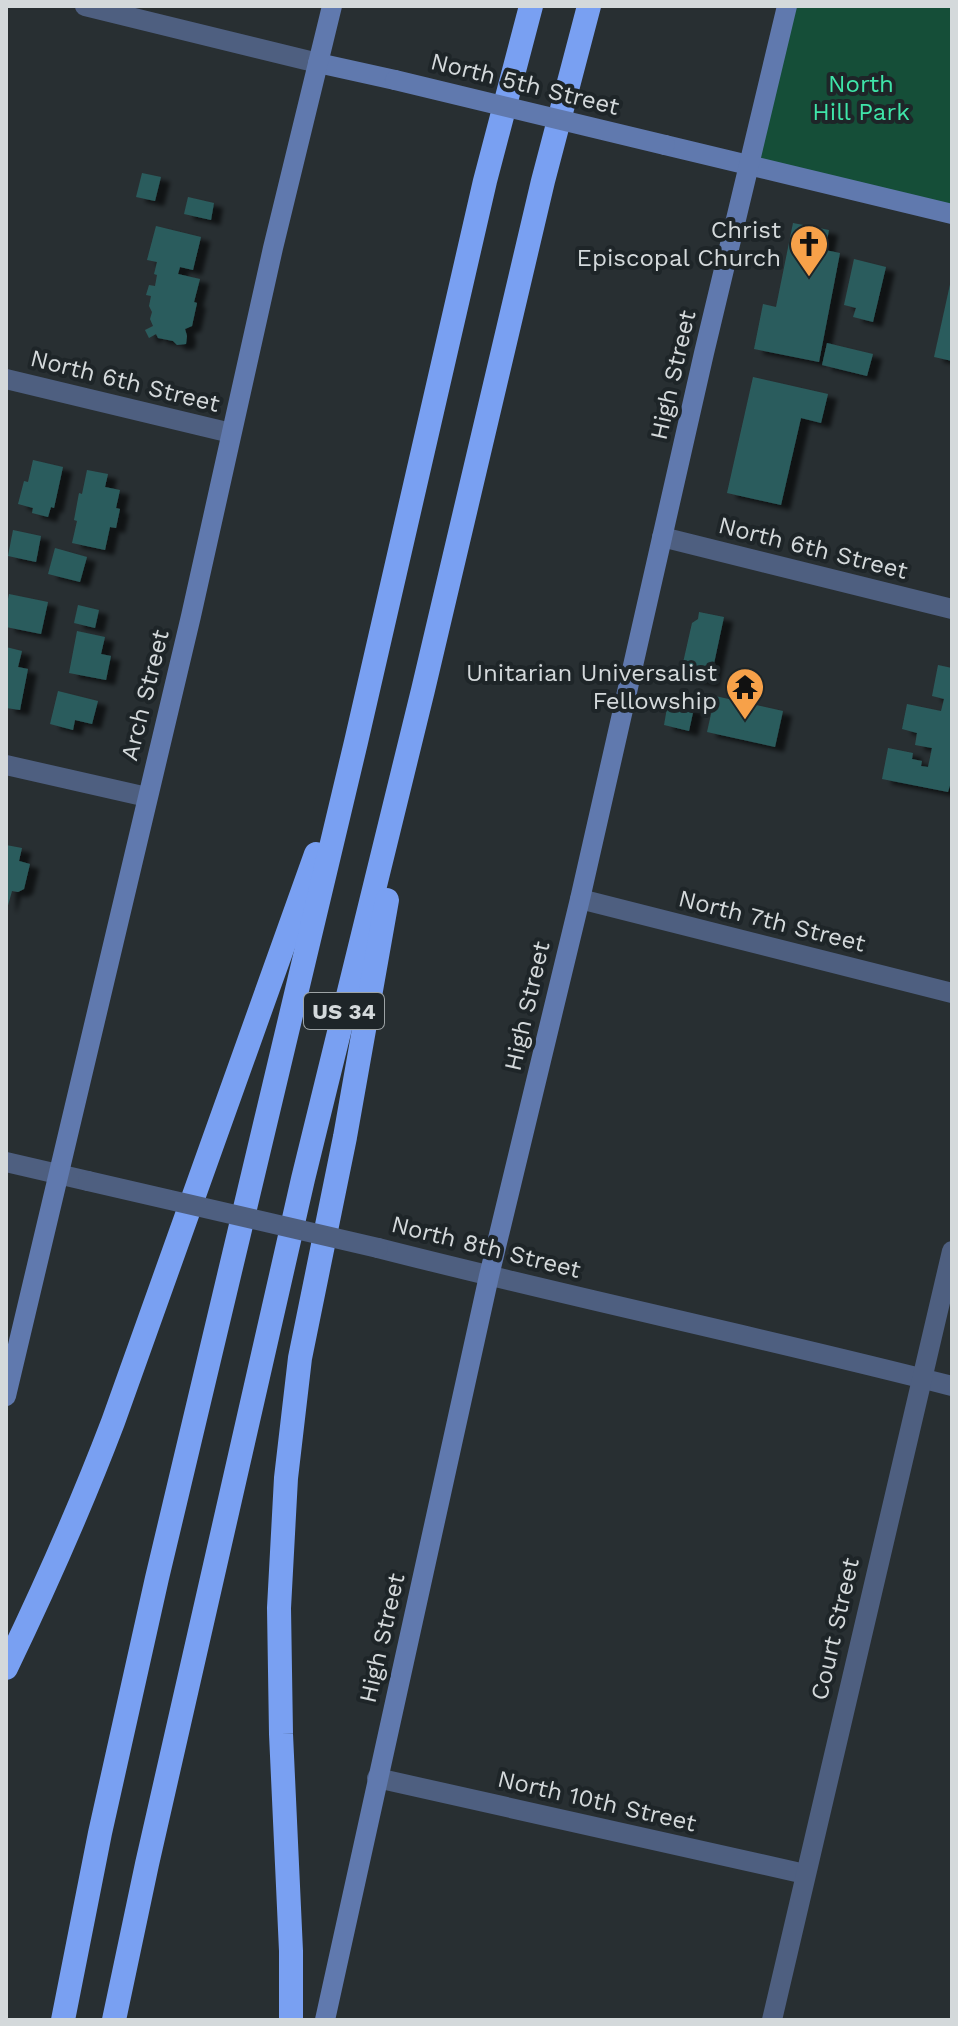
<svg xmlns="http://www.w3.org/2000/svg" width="958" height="2026" viewBox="0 0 958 2026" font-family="'Work Sans',sans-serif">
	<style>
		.green { fill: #154e38 }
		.building { fill: #2c5c5d; filter: url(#shadow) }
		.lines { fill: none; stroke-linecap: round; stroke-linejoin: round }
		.street { stroke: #4e5f80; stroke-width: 20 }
		.secondary { stroke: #6079ae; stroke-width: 20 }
		.highway { stroke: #79a0f2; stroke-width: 24 }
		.street-bridge { stroke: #4e5f80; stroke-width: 20 }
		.secondary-bridge { stroke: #6079ae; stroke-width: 20 }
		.labels { text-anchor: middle; stroke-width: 8; stroke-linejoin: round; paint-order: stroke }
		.shield { fill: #1e2528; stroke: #9da3a5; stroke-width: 2 }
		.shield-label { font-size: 22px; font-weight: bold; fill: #d4d9db }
		.street-label { font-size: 24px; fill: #d4d9db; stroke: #1e2528 }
		.park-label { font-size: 24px; fill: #3fe5a9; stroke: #1e2528 }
		.poi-label { font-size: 24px; fill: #d4d9db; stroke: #1e2528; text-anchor: end }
	</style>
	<defs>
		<filter id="shadow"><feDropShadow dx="9" dy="5" stdDeviation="2" flood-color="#0009"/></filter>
	</defs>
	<rect width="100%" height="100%" fill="#282f32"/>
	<!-- green -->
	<path class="green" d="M787 6H952V214L748 165Z"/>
	<!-- building -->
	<g class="building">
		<path d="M142 173 161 177 155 201 136 197Z"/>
		<path d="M188 197 214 203 211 220 184 214Z"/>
		<path d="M793 223 829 230 825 250 840 253 819 362 754 349 763 304 776 307Z"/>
		<path d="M156 226 201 237 193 270 180 267 178 274 200 279 194 302 197 303 192 326 185 329 187 336 186 344 177 345 173 341 158 338 156 334 149 338 145 330 153 326 150 319 152 312 149 306 151 296 146 295 149 285 155 286 157 275 154 274 157 262 147 260Z"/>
		<path d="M854 259 886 267 873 322 853 317 856 308 844 305Z"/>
		<path d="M951 280 952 281V361L934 357Z"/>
		<path d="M827 343 873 354 867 376 822 365Z"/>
		<path d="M753 377 828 394 821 423 801 418 781 505 727 493Z"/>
		<path d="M33 460 63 467 54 508 51 507 48 517 32 513 33 508 18 504 24 481 28 482Z"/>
		<path d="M87 470 108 474 105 487 120 490 116 508 120 509 116 528 110 527 105 550 72 543 77 521 74 520 79 493 82 494Z"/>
		<path d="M13 530 41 536 36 562 8 556Z"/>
		<path d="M55 548 87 557 80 582 48 574Z"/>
		<path d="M9 594 48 602 41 634 6 627V609Z"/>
		<path d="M78 605 99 610 95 628 74 623Z"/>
		<path d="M699 612 724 617 710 682 680 676 692 623 698 619Z"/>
		<path d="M77 631 105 637 101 654 111 656 106 680 69 673Z"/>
		<path d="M6 647 22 651 18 667 28 669 20 710 6 708Z"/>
		<path d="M938 665 952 668V779L948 792 882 779 888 748 913 753 912 759 922 761 921 766 928 767 932 748 915 745 917 733 902 729 907 704 941 711 944 699 932 696Z"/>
		<path d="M58 691 98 701 92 724 75 720 73 730 50 724Z"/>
		<path d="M715 696 783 711 775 747 707 732Z"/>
		<path d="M668 702 694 708 689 731 664 725Z"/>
		<path d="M6 845 22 848 19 861 30 864 24 889 18 892 12 891 7 909Z"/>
	</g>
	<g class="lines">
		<!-- street -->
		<g class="street">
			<path d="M85 6 318 63"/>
			<path d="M6 379 231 433"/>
			<path d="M662 537 952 609"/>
			<path d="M6 765 147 797"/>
			<path d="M580 899 952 993"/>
			<path d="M6 1162 88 1181"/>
			<path d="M378 1248C569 1297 761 1337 952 1386"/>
			<path d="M377 1778 805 1874"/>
			<path d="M772 2020 952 1251"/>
		</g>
		<!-- secondary -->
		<g class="secondary">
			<path d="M318 63 395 80"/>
			<path d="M665 145 952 214"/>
			<path d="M6 1396 191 616 273 248 332 6"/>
			<path d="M325 2020 489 1276 580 899 704 353 787 6"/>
		</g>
		<!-- highway -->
		<g class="highway">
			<path d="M6 1668C45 1587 81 1506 113 1422L316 854"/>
			<path d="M63 2020 100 1833 157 1578 356 742 485 181 531 6"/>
			<path d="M114 2020 147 1864 303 1179 423 690 543 181 589 6"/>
			<path d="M291 2020V1951L281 1734 279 1608 286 1478 300 1358 345 1137 387 900"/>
		</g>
		<!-- street-bridge -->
		<path class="street-bridge" d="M88 1181 378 1248"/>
		<!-- secondary-bridge -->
		<path class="secondary-bridge" d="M395 80 665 145"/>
	</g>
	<!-- icons -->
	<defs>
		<g id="church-pin" transform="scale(2)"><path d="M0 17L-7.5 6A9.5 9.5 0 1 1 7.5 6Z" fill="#f7a149" stroke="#1e2528"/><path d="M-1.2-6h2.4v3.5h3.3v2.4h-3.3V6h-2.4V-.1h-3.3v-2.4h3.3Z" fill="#111"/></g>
		<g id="temple-pin" transform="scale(2)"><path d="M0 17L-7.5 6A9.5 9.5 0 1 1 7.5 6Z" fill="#f7a149" stroke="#1e2528"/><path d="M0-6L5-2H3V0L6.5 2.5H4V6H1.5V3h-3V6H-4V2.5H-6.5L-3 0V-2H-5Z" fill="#111"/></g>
	</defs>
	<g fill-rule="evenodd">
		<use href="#church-pin" x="809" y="244"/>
		<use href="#temple-pin" x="745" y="687"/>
	</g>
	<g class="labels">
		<!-- shield labels -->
		<rect class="shield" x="304" y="993" width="80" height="36" rx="6"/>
		<g class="shield-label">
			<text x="344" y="1019">US 34</text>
		</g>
		<!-- street labels -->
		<g class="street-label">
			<text transform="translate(525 84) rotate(14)" y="8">North 5th Street</text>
			<text transform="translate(673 375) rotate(-77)" y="8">High Street</text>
			<text transform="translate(125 381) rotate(14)" y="8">North 6th Street</text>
			<text transform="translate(813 548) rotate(14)" y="8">North 6th Street</text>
			<text transform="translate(145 695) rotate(-76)" y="8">Arch Street</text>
			<text transform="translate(772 921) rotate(14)" y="8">North 7th Street</text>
			<text transform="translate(527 1006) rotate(-77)" y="8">High Street</text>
			<text transform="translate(486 1247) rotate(14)" y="8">North 8th Street</text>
			<text transform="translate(835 1629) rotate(-77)" y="8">Court Street</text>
			<text transform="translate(382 1638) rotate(-77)" y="8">High Street</text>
			<text transform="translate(597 1801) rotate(13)" y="8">North 10th Street</text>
		</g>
		<!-- park labels -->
		<g class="park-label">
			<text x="861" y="92">North<tspan x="861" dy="28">Hill Park</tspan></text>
		</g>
		<!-- poi labels -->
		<g class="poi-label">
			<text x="781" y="238">Christ<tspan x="781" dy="28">Episcopal Church</tspan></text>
			<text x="717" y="681">Unitarian Universalist<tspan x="717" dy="28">Fellowship</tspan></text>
		</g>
	</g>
	<!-- border -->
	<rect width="958" height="2026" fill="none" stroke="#d4d9db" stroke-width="16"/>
</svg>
